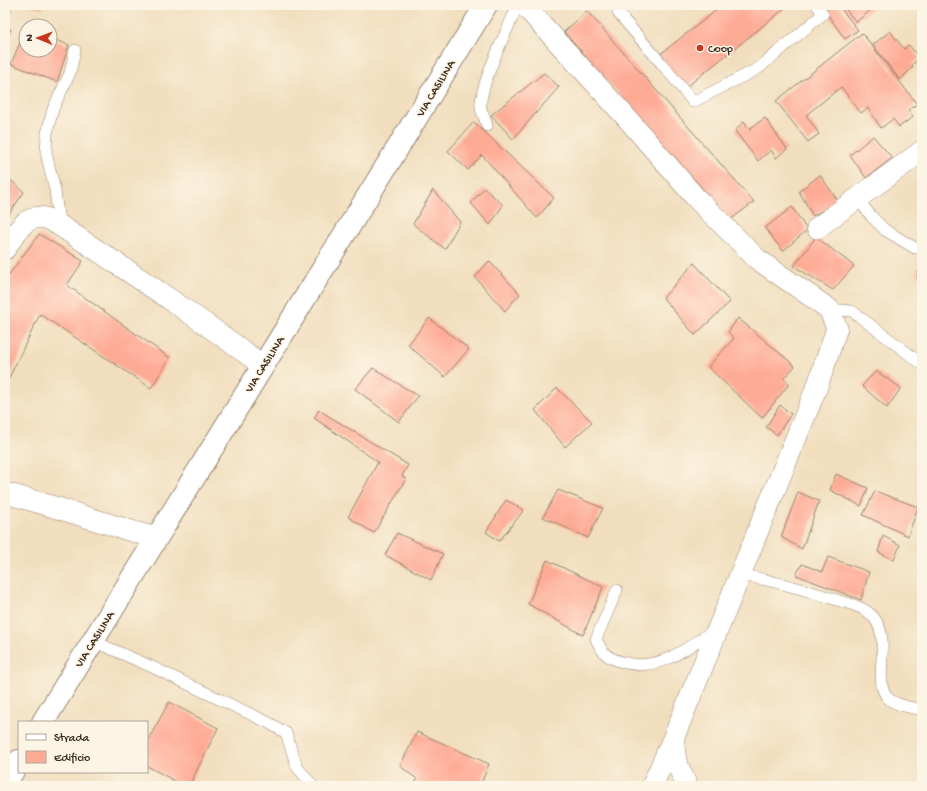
<svg xmlns="http://www.w3.org/2000/svg" width="927" height="791" viewBox="0 0 927 791" font-family="'Gochi Hand',sans-serif">
	<style>
		.building { fill: #feab96 }
		.lines { fill: none; stroke-linecap: round; stroke-linejoin: round }
		.service-casing { stroke: #96846e; stroke-width: 12 }
		.minor-casing { stroke: #96846e; stroke-width: 22 }
		.primary-casing { stroke: #96846e; stroke-width: 24 }
		.service { stroke: #fff; stroke-width: 11 }
		.minor { stroke: #fff; stroke-width: 21 }
		.primary { stroke: #fff; stroke-width: 22 }
		.poi-dot { fill: #c8321e; stroke: #fcf5e5; stroke-width: 1.5 }
		.labels { text-anchor: middle; stroke-width: 3; stroke-linejoin: round; paint-order: stroke }
		.poi-label { font-size: 12px; fill: #3b2a1e; stroke: #fcf5e5; text-anchor: start }
		.street-label { font-size: 12px; fill: #3b2a1e; stroke: #fcf5e5 }
	</style>
	<rect width="100%" height="100%" fill="#fcf5e5"/>
	<filter id="ink" filterUnits="userSpaceOnUse"><feTurbulence type="fractalNoise" baseFrequency=".025" numOctaves="2"/><feDisplacementMap in="SourceGraphic" scale="8" xChannelSelector="R" yChannelSelector="G"/><feConvolveMatrix kernelMatrix="1 2 1 2 8 2 1 2 1" color-interpolation-filters="sRGB"/></filter>
	<filter id="wash" filterUnits="userSpaceOnUse"><feTurbulence type="fractalNoise" baseFrequency=".012" numOctaves="4" result="noise"/><feDisplacementMap in="SourceGraphic" scale="16" xChannelSelector="R" yChannelSelector="G"/><feGaussianBlur stdDeviation="0.9" result="paint"/><feColorMatrix in="noise" values="0 0 0 0 0 0 0 0 0 0 0 0 0 0 0 0 0 1.4 0 .05"/><feComposite in="paint" operator="in"/></filter>
	<g filter="url(#wash)">
		<rect width="100%" height="100%" fill="#f1debe"/>
		<g id="blocks">
			<!-- building -->
			<g class="building">
				<path d="M25 5H43V9Z"/>
				<path d="M723 5H789L685 88 659 55Z"/>
				<path d="M821 5H838L858 30 845 39Z"/>
				<path d="M842 5H877L856 22Z"/>
				<path d="M587 11 754 202 730 220 564 32Z"/>
				<path d="M5 27 11 29 5 45Z"/>
				<path d="M26 28V50H50V38L69 45 57 82 11 64Z"/>
				<path d="M890 31 904 49 909 45 919 58 912 65 913 67 900 80 873 45Z"/>
				<path d="M862 33 917 104 908 110 913 117 899 127 893 119 881 128 868 108 861 113 841 87 806 115 819 134 808 142 776 101Z"/>
				<path d="M544 73 559 87 513 139 491 115Z"/>
				<path d="M765 118 787 149 776 158 771 150 758 161 735 131 744 121 749 129Z"/>
				<path d="M474 122 554 198 537 218 482 155 468 170 448 151Z"/>
				<path d="M873 136 892 158 866 178 850 155Z"/>
				<path d="M5 175 24 192 5 220Z"/>
				<path d="M820 175 838 201 813 216 799 191Z"/>
				<path d="M484 188 503 205 490 225 471 203Z"/>
				<path d="M433 190 460 222 445 249 413 224Z"/>
				<path d="M792 207 807 230 783 251 765 228Z"/>
				<path d="M39 234 83 261 67 285 170 358 151 388 40 314 5 386V280Z"/>
				<path d="M816 237 854 266 833 290 794 266Z"/>
				<path d="M489 261 520 294 505 311 475 277Z"/>
				<path d="M694 263 730 302 695 335 663 298Z"/>
				<path d="M922 266V277L917 274Z"/>
				<path d="M429 318 469 349 445 377 408 345Z"/>
				<path d="M738 318 795 366 784 378 789 384 762 418 708 367 734 338 728 332Z"/>
				<path d="M373 368 418 396 399 422 355 389Z"/>
				<path d="M876 371 901 388 887 408 862 386Z"/>
				<path d="M557 388 592 422 565 447 535 410Z"/>
				<path d="M780 405 791 414 777 435 766 427Z"/>
				<path d="M319 410 408 465 402 476 406 479 374 533 348 517 378 462 314 418Z"/>
				<path d="M836 474 868 488 861 506 830 490Z"/>
				<path d="M558 490 603 508 588 538 543 517Z"/>
				<path d="M875 491 918 507 908 536 863 515Z"/>
				<path d="M798 492 819 501 802 549 781 537Z"/>
				<path d="M506 500 524 510 499 541 486 532Z"/>
				<path d="M397 533 443 554 431 580 385 555Z"/>
				<path d="M883 536 900 545 894 560 878 552Z"/>
				<path d="M828 557 869 572 861 600 796 575 802 564 822 572Z"/>
				<path d="M547 560 603 587 583 635 528 604Z"/>
				<path d="M169 702 218 728 189 786H184L147 766V742Z"/>
				<path d="M417 732 489 764 480 786H414L417 779 400 766Z"/>
			</g>
		</g>
	</g>
	<g filter="url(#ink)">
		<use href="#blocks" fill-opacity="0" stroke="#96846e" stroke-width="1"/>
		<g class="lines">
			<!-- service casing -->
			<g class="service-casing">
				<g id="service">
					<path d="M626 5 618 13 662 64 693 102 759 68 823 14 817 5"/>
					<path d="M5 11 6 5"/>
					<path d="M487 126C486 120 482 114 481 108 478 88 509 26 518 5"/>
					<path d="M858 199 871 216 885 230 915 248"/>
					<path d="M59 225 55 190 46 153 47 133 53 109 70 73 75 50"/>
					<path d="M829 309 852 311 922 364"/>
					<path d="M739 574C772 581 804 589 837 600 846 603 859 605 868 612 897 634 870 680 888 698 896 706 911 707 922 710"/>
					<path d="M617 590 596 639C603 654 606 657 622 662 658 673 688 648 715 629"/>
					<path d="M93 641 150 666 269 723 286 733 297 767 313 786"/>
				</g>
			</g>
			<!-- minor casing -->
			<g class="minor-casing">
				<g id="minor">
					<path d="M524 5 625 116 696 198 757 259 829 309 837 328 818 384 673 739 676 761 687 786"/>
					<path d="M817 228 922 151"/>
					<path d="M5 249C15 235 25 213 45 218 50 219 55 223 59 225 128 271 197 316 263 366"/>
					<path d="M5 493C56 506 105 524 156 538"/>
					<path d="M652 786 673 739"/>
				</g>
			</g>
			<!-- primary casing -->
			<g class="primary-casing">
				<g id="primary">
					<path d="M43 722 486 5"/>
					<path d="M5 784 19 761"/>
				</g>
			</g>
			<!-- service -->
			<use href="#service" class="service"/>
			<!-- minor -->
			<use href="#minor" class="minor"/>
			<!-- primary -->
			<use href="#primary" class="primary"/>
		</g>
	</g>
	<!-- markers -->
	<circle class="poi-dot" cx="700" cy="48" r="4"/>
	<g class="labels">
		<!-- poi labels -->
		<g class="poi-label">
			<text x="708" y="52">Coop</text>
		</g>
		<!-- street labels -->
		<g class="street-label">
			<text transform="translate(435 88) rotate(-59)" y="4">VIA CASILINA</text>
			<text transform="translate(264 364) rotate(-58)" y="4">VIA CASILINA</text>
			<text transform="translate(94 639) rotate(-58)" y="4">VIA CASILINA</text>
		</g>
	</g>
	<!-- margin -->
	<rect width="927" height="791" fill="none" stroke="#fcf5e5" stroke-width="20"/>
	<!-- legend -->
	<rect x="18" y="721" width="130" height="52" fill="#fcf5e5" stroke="#afa495"/>
	<rect x="26" y="734" width="20" height="6" fill="#ffffff" stroke="#afa495"/>
	<text x="54" y="741" font-size="12" fill="#3b2a1e">Strada</text>
	<rect x="26" y="751" width="20" height="12" fill="#feab96" stroke="#afa495"/>
	<text x="54" y="761" font-size="12" fill="#3b2a1e">Edificio</text>
	<!-- north arrow -->
	<g transform="translate(38 38) rotate(271)"><circle r="19" fill="#fcf5e5" stroke="#afa495"/>
	<path d="M0-3L7 15L0 10L-7 15Z" fill="#c8321e"/>
	<text y="-6" font-size="11" font-weight="bold" text-anchor="middle" fill="#3b2a1e">N</text>
	</g>
</svg>
